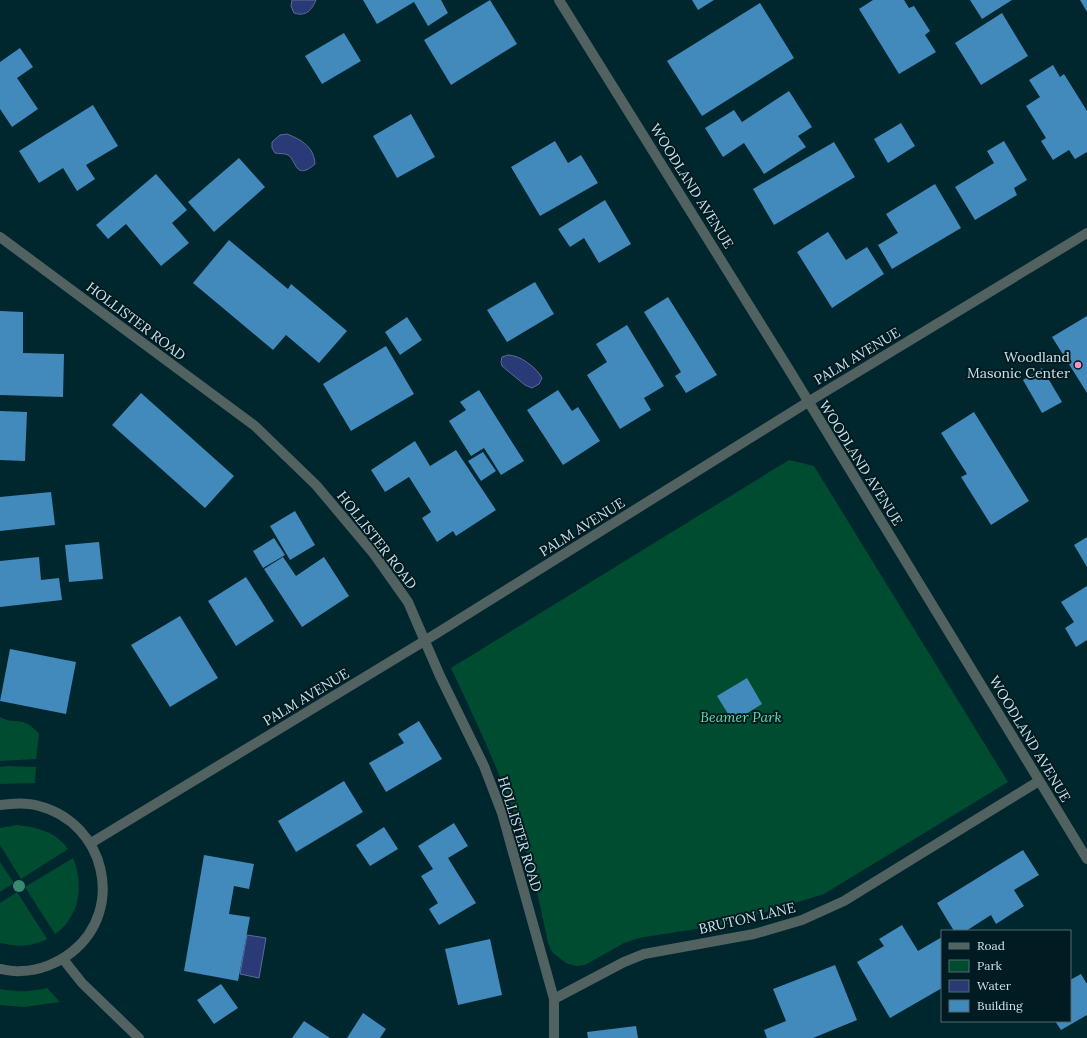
<svg xmlns="http://www.w3.org/2000/svg" width="1087" height="1038" viewBox="0 0 1087 1038" font-family="Lora,serif">
	<style>
		.green { fill: #004c30 }
		.water { fill: #2a3a77; stroke: #5b6c98 }
		.building { fill: #4289bc }
		.lines { fill: none; stroke-linecap: round; stroke-linejoin: round }
		.minor { stroke: #516260; stroke-width: 10 }
		.tree { fill: #388a6e }
		.poi-dot { fill: #fd8ec0; stroke: #001b22; stroke-width: 1.5 }
		.labels { text-anchor: middle; stroke-width: 4; stroke-linejoin: round; paint-order: stroke }
		.street-label { font-size: 14px; fill: #cde1e6; stroke: #001b22 }
		.poi-label { font-size: 14px; fill: #cde1e6; stroke: #001b22; text-anchor: end }
		.park-label { font-size: 14px; font-style: italic; fill: #65dba2; stroke: #001b22 }
	</style>
	<rect width="100%" height="100%" fill="#00262e"/>
	<!-- green -->
	<g class="green">
		<path d="M789 460 814 466 1008 782 824 894 727 924 639 938 624 943 585 965 576 966 566 963 553 953 548 943C543 919 538 895 532 872 514 801 482 734 451 668Z"/>
		<path d="M0 717C17 726 22 714 39 734L36 759 0 761Z"/>
		<path d="M8 766 36 767 35 783 0 784V767Z"/>
		<path d="M17 825C37 827 56 832 68 849L21 879 0 845V828Z"/>
		<path d="M73 858C84 884 80 917 55 934L25 887Z"/>
		<path d="M0 862 14 883 0 892Z"/>
		<path d="M17 892 47 939C31 947 18 947 0 943V903Z"/>
		<path d="M47 988 60 1002 24 1007 0 1005V989C17 992 31 992 47 988Z"/>
	</g>
	<!-- water -->
	<g class="water">
		<path d="M292 0H316C312 10 306 17 294 13L291 6Z"/>
		<path d="M287 134C302 140 314 147 315 164 295 182 296 159 288 155 285 153 279 154 275 153L272 148V142L280 135Z"/>
		<path d="M508 355C520 355 537 368 542 378L539 384 532 388 525 385 502 366 501 362 502 357Z"/>
		<path d="M247 935 266 938 259 978 240 974Z"/>
	</g>
	<!-- building -->
	<g class="building">
		<path d="M363 0H441L448 13 428 26 414 2 377 24Z"/>
		<path d="M490 0 517 44 451 85 424 40Z"/>
		<path d="M692 0H714L698 10Z"/>
		<path d="M873 0H904L909 8 914 6 930 31 925 35 936 52 899 74 859 9Z"/>
		<path d="M970 0H1012L982 19Z"/>
		<path d="M1080 0H1087V12Z"/>
		<path d="M760 3 794 58 702 116 667 61Z"/>
		<path d="M1002 13 1028 56 981 85 955 43Z"/>
		<path d="M344 33 361 61 322 84 305 56Z"/>
		<path d="M20 48 33 67 17 78 38 109 12 127 0 109V62Z"/>
		<path d="M1053 65 1060 77 1064 74 1087 111V152L1075 159 1069 150 1053 160 1041 141 1046 138 1026 106 1040 97 1029 80Z"/>
		<path d="M789 91 812 127 798 136 806 147 764 174 744 143 723 157 705 128 734 110 742 122Z"/>
		<path d="M93 105 118 146 86 165 95 179 77 191 63 168 39 183 19 151Z"/>
		<path d="M411 114 435 157 397 178 373 136Z"/>
		<path d="M901 123 915 146 888 163 874 139Z"/>
		<path d="M555 141 568 163 581 155 598 183 540 216 511 167Z"/>
		<path d="M1004 141 1027 180 1014 188 1017 195 975 220 955 187 994 163 987 151Z"/>
		<path d="M834 142 855 177 774 225 753 189Z"/>
		<path d="M239 158 265 187 214 232 188 202Z"/>
		<path d="M156 174 187 210 172 223 189 243 161 266 126 224 108 239 96 225Z"/>
		<path d="M935 184 961 228 892 269 878 245 898 233 886 214Z"/>
		<path d="M605 200 631 244 599 263 584 238 570 247 558 229Z"/>
		<path d="M828 232 846 260 867 247 884 274 832 308 797 252Z"/>
		<path d="M229 240 288 289 291 284 347 331 319 363 286 335 273 350 193 283Z"/>
		<path d="M535 282 554 314 507 342 487 310Z"/>
		<path d="M668 297 717 375 686 393 675 376 681 372 644 312Z"/>
		<path d="M0 311 23 312V353L64 354 63 397 0 395Z"/>
		<path d="M1087 316V393L1052 337Z"/>
		<path d="M407 317 422 340 400 355 385 332Z"/>
		<path d="M627 325 664 386 644 398 651 410 620 429 587 375 607 362 596 344Z"/>
		<path d="M386 346 414 394 351 431 323 384Z"/>
		<path d="M1042 368 1062 402 1042 413 1023 380Z"/>
		<path d="M479 390 524 461 501 475 484 448 471 456 449 421 466 410 460 402Z"/>
		<path d="M558 390 572 411 578 407 600 441 563 465 527 410Z"/>
		<path d="M141 393 234 476 205 508 112 425Z"/>
		<path d="M0 411 27 412 25 461 0 460Z"/>
		<path d="M974 412 1029 501 991 525 961 477 967 474 941 433Z"/>
		<path d="M415 441 430 466 456 450 496 510 456 536 453 531 437 542 422 518 431 512 409 477 385 492 371 470Z"/>
		<path d="M483 452 496 471 481 481 468 461Z"/>
		<path d="M51 492 55 525 0 531V497Z"/>
		<path d="M295 511 315 545 290 560 270 526Z"/>
		<path d="M1087 537V567L1074 545Z"/>
		<path d="M274 538 285 555 263 568 253 551Z"/>
		<path d="M99 542 103 579 69 582 65 545Z"/>
		<path d="M39 557 41 580 59 578 62 600 0 607V561Z"/>
		<path d="M283 557 296 576 324 557 349 596 302 627 264 569Z"/>
		<path d="M246 577 274 621 236 646 208 601Z"/>
		<path d="M1087 586V640L1076 647 1065 628 1074 622 1061 602Z"/>
		<path d="M180 616 218 678 170 707 131 645Z"/>
		<path d="M10 649 76 662 66 714 0 701Z"/>
		<path d="M747 678 762 704 733 722 717 696Z"/>
		<path d="M419 721 442 759 386 792 369 763 404 743 398 734Z"/>
		<path d="M344 781 363 812 296 852 278 821Z"/>
		<path d="M454 823 468 846 448 858 476 903 439 925 429 909 438 903 421 876 433 869 418 846Z"/>
		<path d="M384 827 398 849 370 866 356 845Z"/>
		<path d="M1023 850 1039 875 1014 890 1024 906 996 924 991 915 966 931H954L937 903Z"/>
		<path d="M204 855 254 864 249 889 234 886 229 914 250 917 238 981 184 971Z"/>
		<path d="M902 925 918 951 942 937V988L890 1018 857 962 884 946 879 939Z"/>
		<path d="M490 939 502 995 458 1005 445 949Z"/>
		<path d="M835 965 857 1020 813 1038H767L764 1030 786 1021 773 989Z"/>
		<path d="M1081 974 1087 984V1015L1061 1030 1055 1021H1070V980Z"/>
		<path d="M221 984 238 1008 214 1024 197 1000Z"/>
		<path d="M363 1013 386 1029 380 1038H347Z"/>
		<path d="M304 1021 330 1038H292Z"/>
		<path d="M636 1026 638 1038H588L587 1032Z"/>
	</g>
	<g class="lines">
		<!-- minor -->
		<g class="minor">
			<path d="M559 0 788 368 1087 859"/>
			<path d="M0 237 255 426 316 485 374 554 408 602 440 676 484 766 502 813 554 999V1038"/>
			<path d="M0 805C13 803 26 802 39 806 105 823 126 909 72 952 58 963 39 971 21 971 14 972 7 970 0 969"/>
			<path d="M91 843 426 640 808 402 1087 233"/>
			<path d="M63 959 82 983 139 1038"/>
			<path d="M554 999 624 962 644 954 754 934 802 920 844 901 1039 781"/>
		</g>
	</g>
	<!-- trees -->
	<circle class="tree" cx="19" cy="886" r="6"/>
	<!-- markers -->
	<circle class="poi-dot" cx="1078" cy="365" r="4"/>
	<g class="labels">
		<!-- street labels -->
		<g class="street-label">
			<text transform="translate(692 186) rotate(58)" y="5">WOODLAND AVENUE</text>
			<text transform="translate(136 321) rotate(37)" y="5">HOLLISTER ROAD</text>
			<text transform="translate(857 356) rotate(-31)" y="5">PALM AVENUE</text>
			<text transform="translate(861 463) rotate(58)" y="5">WOODLAND AVENUE</text>
			<text transform="translate(582 527) rotate(-32)" y="5">PALM AVENUE</text>
			<text transform="translate(377 540) rotate(52)" y="5">HOLLISTER ROAD</text>
			<text transform="translate(306 697) rotate(-31)" y="5">PALM AVENUE</text>
			<text transform="translate(1030 739) rotate(59)" y="5">WOODLAND AVENUE</text>
			<text transform="translate(520 834) rotate(73)" y="5">HOLLISTER ROAD</text>
			<text transform="translate(747 918) rotate(-13)" y="5">BRUTON LANE</text>
		</g>
		<!-- poi labels -->
		<g class="poi-label">
			<text x="1070" y="362">Woodland<tspan x="1070" dy="16">Masonic Center</tspan></text>
		</g>
		<!-- park labels -->
		<g class="park-label">
			<text x="741" y="722">Beamer Park</text>
		</g>
	</g>
	<!-- legend -->
	<rect x="941" y="930" width="130" height="92" fill="#001b22" stroke="#526a70"/>
	<rect x="949" y="943" width="20" height="6" fill="#516260" stroke="#526a70"/>
	<text x="977" y="950" font-size="12" fill="#cde1e6">Road</text>
	<rect x="949" y="960" width="20" height="12" fill="#004c30" stroke="#526a70"/>
	<text x="977" y="970" font-size="12" fill="#cde1e6">Park</text>
	<rect x="949" y="980" width="20" height="12" fill="#2a3a77" stroke="#526a70"/>
	<text x="977" y="990" font-size="12" fill="#cde1e6">Water</text>
	<rect x="949" y="1000" width="20" height="12" fill="#4289bc" stroke="#526a70"/>
	<text x="977" y="1010" font-size="12" fill="#cde1e6">Building</text>
</svg>
